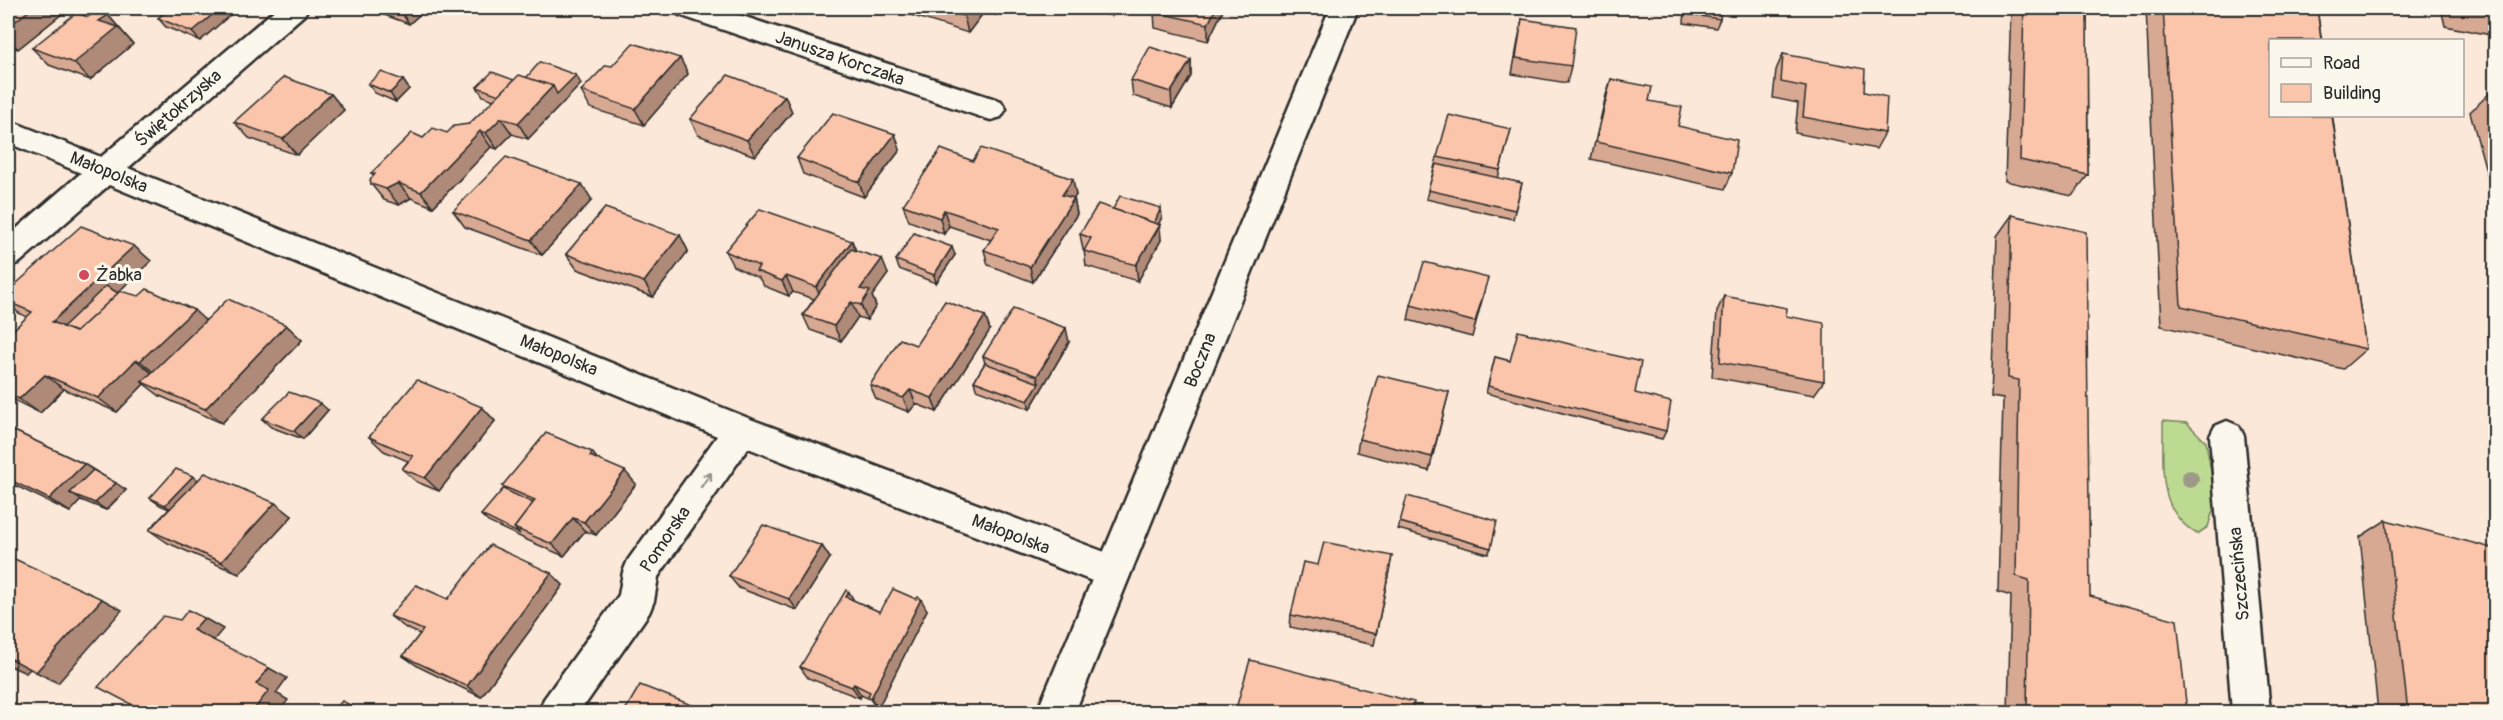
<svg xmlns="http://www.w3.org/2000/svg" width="2503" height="720" viewBox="0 0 2503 720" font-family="Pangolin,sans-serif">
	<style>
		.green { fill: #bdda92; stroke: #74825e; stroke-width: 1.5 }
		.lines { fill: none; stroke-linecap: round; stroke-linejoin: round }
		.street-casing { stroke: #2b2b2b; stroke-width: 5 }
		.secondary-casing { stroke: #2b2b2b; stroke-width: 5 }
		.street { fill: #fbf7ec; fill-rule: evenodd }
		.secondary { fill: #fbf7ec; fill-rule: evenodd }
		.tree { fill: #9d9887 }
		.wall { fill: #d7a993; stroke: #2b2b2b; stroke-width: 1.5 }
		.shaded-wall { fill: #af8a78; stroke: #2b2b2b; stroke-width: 1.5 }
		.building { fill: #fac5ab; stroke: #2b2b2b; stroke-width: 1.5 }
		.oneway { stroke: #93918c }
		.poi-dot { fill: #d1495b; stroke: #fbf7ec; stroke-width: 2 }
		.labels { text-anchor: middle; stroke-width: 6; stroke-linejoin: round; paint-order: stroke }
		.street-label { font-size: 18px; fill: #2b2b2b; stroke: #fbf7ec }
		.poi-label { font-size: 18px; fill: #2b2b2b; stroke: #fbf7ec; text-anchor: start }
	</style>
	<rect width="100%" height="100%" fill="#fbe8d8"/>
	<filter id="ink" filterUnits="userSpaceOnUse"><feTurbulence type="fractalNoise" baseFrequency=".0167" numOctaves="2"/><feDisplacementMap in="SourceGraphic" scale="12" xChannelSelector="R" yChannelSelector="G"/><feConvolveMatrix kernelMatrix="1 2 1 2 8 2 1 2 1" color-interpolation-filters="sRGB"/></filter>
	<g filter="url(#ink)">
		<!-- green -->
		<path class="green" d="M2163 421 2187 423 2206 442 2216 500 2208 527 2197 534C2155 509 2164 465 2163 421Z"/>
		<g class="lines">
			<!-- street casing -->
			<g class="street-casing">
				<g id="street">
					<path d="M277 8H308L304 15 128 168 753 420 1126 560 1131 572 1126 584 1113 589 748 448 658 577 654 601 649 613 580 712H539L544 699 619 595 623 572 628 560 717 436 109 185 19 263 8 266V236L81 173 8 143V120L101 157Z"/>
					<path d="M676 8H718L1001 101 1006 109 1001 117 991 120 981 117 679 15Z"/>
					<path d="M2227 421 2239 426 2244 436 2270 712H2232L2210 436 2215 426Z"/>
				</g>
			</g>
			<!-- secondary casing -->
			<g class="secondary-casing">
				<path id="secondary" d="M1330 8H1358L1075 712H1037Z"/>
			</g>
			<!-- street -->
			<use href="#street" class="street"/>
			<!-- secondary -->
			<use href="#secondary" class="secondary"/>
		</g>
		<!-- trees -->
		<circle class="tree" cx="2190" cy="479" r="9"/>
		<!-- wall -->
		<g class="wall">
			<path d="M8 8H58L63 13 18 49 8 46Z"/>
			<path d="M166 8H238L200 41 166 27 158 18 169 9Z"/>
			<path d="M367 8H427L409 24 368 9Z"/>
			<path d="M903 8H1002L996 15 984 12 968 33 904 13Z"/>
			<path d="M1083 8H1117L1112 16Z"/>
			<path d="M1156 8H1224L1208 41 1155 28 1154 12Z"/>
			<path d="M1685 8H1721L1720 19 1716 28 1684 23Z"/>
			<path d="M2011 8H2087L2088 175 2072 196 2005 181Z"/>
			<path d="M2146 8H2317L2366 349 2343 369 2161 326Z"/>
			<path d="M2441 8H2496V36L2445 26Z"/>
			<path d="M108 15 133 44 90 80 49 65 32 48 88 17Z"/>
			<path d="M1522 19 1571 66 1567 83 1512 74Z"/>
			<path d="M1783 54 1864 92 1885 133 1876 149 1795 133 1798 103 1773 98 1776 70Z"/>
			<path d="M680 58 688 74 644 125 590 108 581 91 612 66Z"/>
			<path d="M1191 60V76L1172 108 1133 96 1131 80Z"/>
			<path d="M526 78 581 84 528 139 512 134 497 149 491 147 433 207 411 198 399 205 384 200 371 184 374 176 371 173 423 138 447 133 469 124 494 100 483 96 477 87Z"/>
			<path d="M1611 79 1649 101 1732 173 1725 189 1591 159 1606 95Z"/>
			<path d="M403 80 409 89 396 102 375 93 368 84Z"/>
			<path d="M2493 90 2496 91V207L2470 112Z"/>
			<path d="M331 94 344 110 297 155 249 138 234 122Z"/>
			<path d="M785 96 792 112 755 156 698 135 690 119Z"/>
			<path d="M1511 129 1498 178 1522 183 1513 219 1426 199 1437 157Z"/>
			<path d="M895 134 900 150 864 197 803 174 797 158Z"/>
			<path d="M973 161 1076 195 1074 198 1077 214 1033 282 988 265 984 250 991 240 949 226 944 234 909 221 903 205Z"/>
			<path d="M592 200 542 255 465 227 453 211Z"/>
			<path d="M1113 209 1162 217 1158 224 1161 240 1138 281 1086 266 1084 250H1083L1080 234Z"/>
			<path d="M2012 215 2090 596 2187 712H2008L2011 596 1998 592 2003 399 1991 397 1997 236Z"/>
			<path d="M680 235 688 251 653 297 577 269 566 254Z"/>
			<path d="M852 241 856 251 888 274 872 296 876 306 867 320 858 317 841 341 810 330 803 315 814 299 793 292 789 296 764 286 759 278 733 266 725 251Z"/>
			<path d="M134 246 151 261 118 292 206 320 286 325 302 340 222 423 160 396 144 384 117 412 64 389 40 413 8 397V335L27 317 19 313 8 304V291Z"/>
			<path d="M955 255 936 283 899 269 896 260Z"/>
			<path d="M1484 293 1472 337 1408 320 1411 305Z"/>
			<path d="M1724 296 1786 316 1824 381 1814 395 1712 377 1717 311Z"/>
			<path d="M985 316 990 330 937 412 916 404 909 412 876 399 870 385 916 345Z"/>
			<path d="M1069 342 1030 409 976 389 974 381 985 363 983 356Z"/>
			<path d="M1495 357 1635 393 1666 431 1662 439 1486 393Z"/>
			<path d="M1449 392 1429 471 1357 452 1359 439Z"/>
			<path d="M482 407 495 421 439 491 417 482 402 469 408 461 384 451 369 437Z"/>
			<path d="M328 410 303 439 271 427 262 419Z"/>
			<path d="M8 428 84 464 126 490 106 510 81 500 70 512 8 482Z"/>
			<path d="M598 459 636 484 596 535 585 531 564 556 527 540 488 522 481 515 508 491 502 486Z"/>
			<path d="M193 476 198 480 275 503 292 516 239 574 168 543 149 530 169 509 160 505 150 498Z"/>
			<path d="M2386 520 2496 712H2378L2360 537Z"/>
			<path d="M1400 522 1491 548 1488 554 1398 529Z"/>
			<path d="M822 546 830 558 797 610 739 588 729 576Z"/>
			<path d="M1392 556 1374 645 1290 627 1291 615 1318 565Z"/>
			<path d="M551 573 563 585 481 697 419 667 403 656 420 634 406 628 390 616 448 599Z"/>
			<path d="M855 601 880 612 927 610 878 708 875 706 870 699 861 695 860 698 808 678 800 667Z"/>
		</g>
		<!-- shaded-wall -->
		<g class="shaded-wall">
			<path d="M32 8H58L63 13 18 49 8 39V27Z"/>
			<path d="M220 8H238L200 41 192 32Z"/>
			<path d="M411 8H427L409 24 403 15Z"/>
			<path d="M971 8H983L984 12 968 33 964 16Z"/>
			<path d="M994 8H1002L996 15Z"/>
			<path d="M1111 8H1117L1112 16Z"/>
			<path d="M1216 8H1224L1208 41V24Z"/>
			<path d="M108 15 133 44 90 80 74 63 99 21Z"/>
			<path d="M680 58 688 74 644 125 635 109Z"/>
			<path d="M1191 60V76L1172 108 1171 92Z"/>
			<path d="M576 75 581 84 528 139 518 123 553 86Z"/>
			<path d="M403 80 409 89 396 102 390 93Z"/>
			<path d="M331 94 344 110 297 155 283 139Z"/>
			<path d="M785 96 792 112 755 156 747 140Z"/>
			<path d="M501 118 512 134 497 149 486 133Z"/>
			<path d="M480 131 491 147 433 207 421 192Z"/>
			<path d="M895 134 900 150 864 197 859 182Z"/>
			<path d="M1073 179 1076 195 1065 210 1062 195Z"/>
			<path d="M398 183 411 198 399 205 386 189Z"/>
			<path d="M582 184 592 200 542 255 531 240Z"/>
			<path d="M1074 198 1077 214 1033 282 1030 267Z"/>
			<path d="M1161 208 1162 217 1152 237 1151 229Z"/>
			<path d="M944 210 949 226 944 234 940 218Z"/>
			<path d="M1160 225 1161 240 1138 281 1136 265Z"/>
			<path d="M680 235 688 251 653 297 644 282Z"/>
			<path d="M852 241 858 256 823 302 816 287Z"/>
			<path d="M134 246 151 261 74 334 52 322Z"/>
			<path d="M952 247 955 255 936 283 934 275Z"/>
			<path d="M882 259 888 274 872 296 876 306 867 320 861 305 860 289Z"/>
			<path d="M786 276 793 292 789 296 782 281Z"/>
			<path d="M851 302 858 317 841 341 834 326Z"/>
			<path d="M194 310 210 325 158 376 140 361Z"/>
			<path d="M985 316 990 330 937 412 932 398Z"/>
			<path d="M286 325 302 340 222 423 205 409Z"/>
			<path d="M1066 328 1069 342 1030 409 1028 401 1039 383 1037 376Z"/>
			<path d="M136 360 154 375 142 382 144 384 117 412 98 398Z"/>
			<path d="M45 375 64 389 40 413 19 399Z"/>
			<path d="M910 390 916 404 909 412 903 398Z"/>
			<path d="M320 403 328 410 303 439 294 431Z"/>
			<path d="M482 407 495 421 439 491 425 478Z"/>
			<path d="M592 452 603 466 590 456Z"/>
			<path d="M84 464 103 477 70 493 81 500 70 512 49 499Z"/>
			<path d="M625 471 636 484 596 535 584 522Z"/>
			<path d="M193 476 202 483 175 512 165 505Z"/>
			<path d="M116 483 126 490 106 510 95 503Z"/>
			<path d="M275 503 292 516 239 574 221 562Z"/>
			<path d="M573 518 585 531 564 556 552 544Z"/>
			<path d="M822 546 830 558 797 610 789 599Z"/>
			<path d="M551 573 563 585 481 697 467 686Z"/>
			<path d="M849 592 856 604 846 597Z"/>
			<path d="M102 599 122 610 58 683 36 672Z"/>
			<path d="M921 599 927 610 878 708 871 698Z"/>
			<path d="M204 618 223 629 213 641 193 630Z"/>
			<path d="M8 657 31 668 26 673 8 665Z"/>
			<path d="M269 668 287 678 276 693 288 700 279 712H252L256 684Z"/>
			<path d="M854 684 861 695 860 698 852 687Z"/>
		</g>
		<!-- building -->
		<g class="building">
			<path d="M8 8H32L8 27Z"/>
			<path d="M171 8H220L192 32 158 18Z"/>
			<path d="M383 8H411L403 15Z"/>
			<path d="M936 8H971L964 16Z"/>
			<path d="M1156 8H1216L1208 24 1154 12Z"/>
			<path d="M1687 8H1721L1720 19 1687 14Z"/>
			<path d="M2024 8H2087L2088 175 2020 160Z"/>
			<path d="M2163 8H2317L2321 40H2271V116H2332L2366 349 2181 306Z"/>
			<path d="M95 12 108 15 99 21 118 27 74 63 32 48 76 13 88 17Z"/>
			<path d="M1522 19 1576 27 1571 66 1516 58Z"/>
			<path d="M633 43 680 58 635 109 581 91 606 65 612 66Z"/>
			<path d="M1150 47 1191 60 1171 92 1131 80Z"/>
			<path d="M1783 54 1865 69 1864 92 1887 97 1885 133 1803 117 1806 87 1781 82Z"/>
			<path d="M540 62 576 75 557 94 553 86 526 78Z"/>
			<path d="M381 72 403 80 390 93 368 84Z"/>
			<path d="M492 72 514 80 499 95 477 87Z"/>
			<path d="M519 75 553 86 518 123 501 118 486 133 480 131 421 192 398 183 386 189 371 184 370 180 375 174 371 173 412 133 423 138 433 128 447 133 454 126 469 124Z"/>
			<path d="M728 75 785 96 747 140 690 119Z"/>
			<path d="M284 77 331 94 283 139 234 122Z"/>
			<path d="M1611 79 1652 87 1649 101 1682 107 1678 126 1737 140 1732 173 1596 142Z"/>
			<path d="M833 113 895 134 859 182 797 158Z"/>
			<path d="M1449 115 1511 129 1500 170 1437 157Z"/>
			<path d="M981 148 1073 179 1062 195 1074 198 1030 267 984 250 999 228 944 210 940 218 903 205 941 149 973 161Z"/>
			<path d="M506 157 582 184 531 240 453 211Z"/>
			<path d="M1436 164 1522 183 1515 210 1428 190Z"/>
			<path d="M1120 196 1161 208 1154 223 1113 209Z"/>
			<path d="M1098 204 1160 225 1136 265 1084 251 1091 238 1080 234Z"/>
			<path d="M605 208 680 235 644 282 566 254Z"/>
			<path d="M760 209 852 241 816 287 786 276 782 281 756 271 759 266 725 251Z"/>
			<path d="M2012 215 2086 232 2090 596 2177 620 2187 712H2027L2029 580 2016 576 2019 380 2008 378Z"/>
			<path d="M81 226 134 246 52 322 76 332 120 291 139 296 147 289 194 310 140 361 136 360 98 398 45 375 19 399 8 393V335L32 312 8 302V291Z"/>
			<path d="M914 233 952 247 934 275 896 260Z"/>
			<path d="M851 249 882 259 860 289 870 291 861 305 851 302 834 326 803 315Z"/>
			<path d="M1424 262 1488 278 1475 322 1411 305Z"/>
			<path d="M106 286 118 293 76 332 63 327Z"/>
			<path d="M1724 296 1787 308 1786 316 1824 323V381L1720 362Z"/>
			<path d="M228 299 286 325 205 409 142 382Z"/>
			<path d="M945 301 985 316 932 398 910 390 903 398 870 385 900 339 916 345Z"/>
			<path d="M1013 309 1066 328 1037 376 983 356Z"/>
			<path d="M1518 331 1641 362 1635 393 1671 402 1666 431 1488 386 1495 357 1510 361Z"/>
			<path d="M985 363 1039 383 1028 401 974 381Z"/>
			<path d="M1378 375 1449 392 1432 457 1359 439Z"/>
			<path d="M417 380 482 407 425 478 402 469 413 456 369 437Z"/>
			<path d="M289 392 320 403 294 431 262 419Z"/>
			<path d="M8 428 84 464 49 499 8 479Z"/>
			<path d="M546 433 592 452 590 456 625 471 584 522 573 518 552 544 514 528 535 500 502 486Z"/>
			<path d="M176 469 193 476 165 505 150 498Z"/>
			<path d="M93 470 116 483 95 503 70 493Z"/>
			<path d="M205 473 275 503 221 562 149 530Z"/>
			<path d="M503 489 533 503 514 528 520 534 481 515Z"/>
			<path d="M1407 496 1497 521 1491 548 1400 522Z"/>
			<path d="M2386 520 2496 549V712H2408Z"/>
			<path d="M763 525 822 546 789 599 729 576Z"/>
			<path d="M1324 542 1392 556 1376 634 1291 615 1303 562 1318 565Z"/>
			<path d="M490 545 551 573 467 686 403 656 423 630 390 616 416 585 448 599Z"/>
			<path d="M8 556 102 599 36 672 8 657V658Z"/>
			<path d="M893 589 916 599 918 597 921 599 871 698 868 696 870 692 854 684 852 687 800 667 846 590 849 592 846 597 880 612Z"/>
			<path d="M188 610 204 618 193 630 269 668 256 684 269 690 252 712H238L234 711 232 712H146L98 687 163 616 180 620Z"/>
			<path d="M1250 660 1414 702 1412 712H1235Z"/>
			<path d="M640 685 707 711 706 712H624Z"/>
			<path d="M342 701 364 712H333Z"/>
		</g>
		<!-- one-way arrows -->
		<defs><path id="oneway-shaft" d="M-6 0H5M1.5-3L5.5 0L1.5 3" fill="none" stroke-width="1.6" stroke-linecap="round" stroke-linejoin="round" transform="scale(1.5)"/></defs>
		<use class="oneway" href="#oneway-shaft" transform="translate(706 480) rotate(-55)"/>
	</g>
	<!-- markers -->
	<circle class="poi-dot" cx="84" cy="275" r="6"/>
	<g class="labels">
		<!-- street labels -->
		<g class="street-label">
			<text transform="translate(840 58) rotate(19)" y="6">Janusza Korczaka</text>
			<text transform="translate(178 108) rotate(-41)" y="6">Świętokrzyska</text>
			<text transform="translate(109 172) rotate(22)" y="6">Małopolska</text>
			<text transform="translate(559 355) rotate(22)" y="6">Małopolska</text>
			<text transform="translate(1200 360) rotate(-68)" y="6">Boczna</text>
			<text transform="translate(1011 534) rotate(21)" y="6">Małopolska</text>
			<text transform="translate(665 539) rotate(-56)" y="6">Pomorska</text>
			<text transform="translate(2239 574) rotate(-95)" y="6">Szczecińska</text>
		</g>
		<!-- poi labels -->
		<g class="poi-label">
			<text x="96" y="281">Żabka</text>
		</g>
	</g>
	<!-- margin -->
	<rect width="2503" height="720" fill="none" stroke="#fbf7ec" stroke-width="30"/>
	<rect x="15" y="15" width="2473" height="690" fill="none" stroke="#2b2b2b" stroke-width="2" filter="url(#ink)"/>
	<!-- legend -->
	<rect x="2269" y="39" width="195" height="78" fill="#fbf7ec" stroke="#a8a59f" stroke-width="1.5"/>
	<rect x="2281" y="58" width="30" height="9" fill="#fbf7ec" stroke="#a8a59f" stroke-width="1.5"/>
	<text x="2323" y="69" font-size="18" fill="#2b2b2b">Road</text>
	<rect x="2281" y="84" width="30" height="18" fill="#fac5ab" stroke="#a8a59f" stroke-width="1.5"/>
	<text x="2323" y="99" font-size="18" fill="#2b2b2b">Building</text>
</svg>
